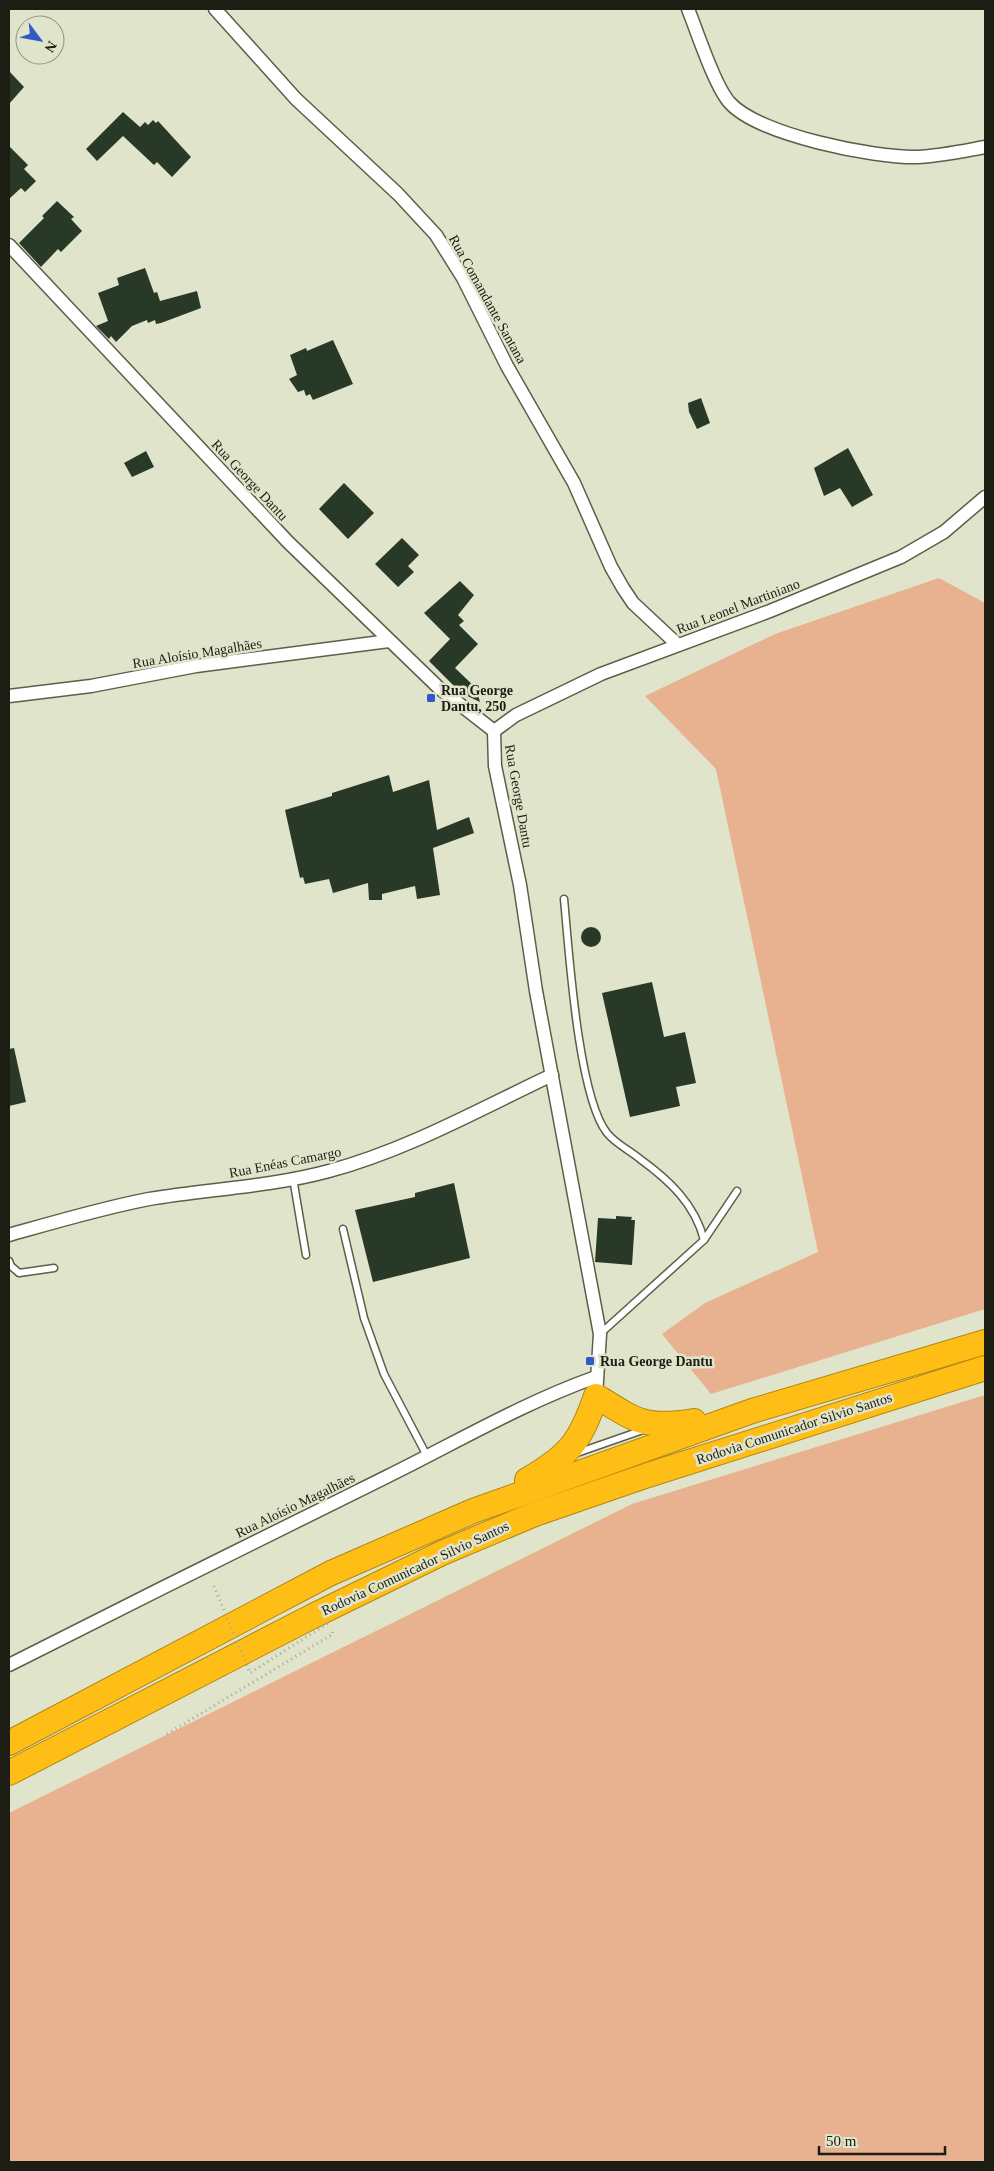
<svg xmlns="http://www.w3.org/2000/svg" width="994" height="2171" viewBox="0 0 994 2171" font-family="Georgia,serif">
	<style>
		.green { fill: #e8b290 }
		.building { fill: #293928 }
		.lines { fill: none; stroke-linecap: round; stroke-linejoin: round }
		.service-casing { stroke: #5c5f48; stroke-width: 9 }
		.minor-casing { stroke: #5c5f48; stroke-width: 15 }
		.motorway-casing { stroke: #b08614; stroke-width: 26 }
		.path { stroke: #a4a792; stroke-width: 3; stroke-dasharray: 1 4; stroke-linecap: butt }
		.service { stroke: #fff; stroke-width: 6 }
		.minor { stroke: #fff; stroke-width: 12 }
		.motorway { stroke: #ffbe15; stroke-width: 24 }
		.path-bridge { stroke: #a4a792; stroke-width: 3; stroke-dasharray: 1 4; stroke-linecap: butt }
		.poi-dot { fill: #3359c9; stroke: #e0e4ca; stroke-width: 2 }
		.labels { text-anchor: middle; stroke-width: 5; stroke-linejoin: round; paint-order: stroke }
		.street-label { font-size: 14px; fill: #1c1d13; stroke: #e0e4ca }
		.poi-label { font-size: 14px; font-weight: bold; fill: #1c1d13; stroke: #e0e4ca; text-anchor: start }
	</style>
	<rect width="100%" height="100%" fill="#e0e4ca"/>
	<!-- green -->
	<g class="green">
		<path d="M939 578 985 603V1309L711 1394 662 1334 705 1303 818 1252 716 769 645 696 775 634Z"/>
		<path d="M985 1395V2162H9V1813L632 1504Z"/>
	</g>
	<!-- building -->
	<g class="building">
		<path d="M9 71 24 87 9 104Z"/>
		<path d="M123 112 140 127 145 122 148 125 153 120 156 123 158 121 191 157 172 177 157 162 154 165 123 136 97 161 86 149Z"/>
		<path d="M9 146 28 165 24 169 36 181 25 192 21 188 9 199Z"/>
		<path d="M57 201 74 217 71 219 82 231 61 252 58 249 41 267 19 243 44 218 42 216Z"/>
		<path d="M145 268 154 293 157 292 160 301 197 291 201 308 161 323 156 324 155 320 148 323 147 320 132 326 116 342 111 336 109 339 96 326 108 321 98 293 119 285 117 278Z"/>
		<path d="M333 340 353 384 313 400 310 394 306 396 304 390 298 392 289 379 297 375 290 355 306 348 307 351Z"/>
		<path d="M701 398 710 423 697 429 689 412 688 403Z"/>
		<path d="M848 448 873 495 852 507 840 488 824 496 814 468Z"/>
		<path d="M146 451 154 467 132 477 124 463Z"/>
		<path d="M344 483 374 513 348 539 319 509Z"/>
		<path d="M402 538 419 555 408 566 414 572 398 587 375 564Z"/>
		<path d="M460 581 474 595 458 615 464 621 459 625 478 644 455 668 476 688 480 702 461 693 429 661 450 639 424 613Z"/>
		<path d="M389 775 393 792 429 780 437 830 469 817 474 833 433 848 440 895 417 899 415 886 382 894V900H369L368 883 333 893 329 879 305 884 303 877 300 878 285 810 332 796V793Z"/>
		<circle cx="591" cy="937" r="10"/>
		<path d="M652 982 664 1037 685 1032 696 1083 676 1087 680 1106 630 1117 602 993Z"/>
		<path d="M14 1048 26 1102 9 1106V1049Z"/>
		<path d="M454 1183 470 1258 373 1282 355 1210 415 1197V1193Z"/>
		<path d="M616 1216 632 1217 631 1220H635L632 1265 595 1262 598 1218 616 1219Z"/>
	</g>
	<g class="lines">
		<!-- service casing -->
		<g class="service-casing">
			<g id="service">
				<path d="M564 899C569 951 578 1096 607 1133 616 1144 629 1150 640 1159 669 1180 695 1204 704 1240"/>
				<path d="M293 1178 306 1255"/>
				<path d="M343 1229 364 1318 384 1374 427 1456"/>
				<path d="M9 1261 11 1266 19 1273 54 1268"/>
				<path d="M601 1333 704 1240 737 1191"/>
				<path d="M577 1453 643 1430"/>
			</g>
		</g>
		<!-- minor casing -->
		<g class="minor-casing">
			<g id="minor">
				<path d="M215 9 296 99 398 194 436 235 463 278 507 366 574 483 611 567 623 588 633 603 678 645"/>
				<path d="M688 9C697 31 715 87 730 103 759 135 874 158 917 157 940 156 963 151 985 147"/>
				<path d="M9 245 288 542 439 688 494 731"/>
				<path d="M9 696 91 686 196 666 389 641"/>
				<path d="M494 731 495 766 520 885 536 991 600 1334 596 1396"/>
				<path d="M494 731 516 715 601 674 770 611 901 557 944 532 985 497"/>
				<path d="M9 1235C55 1222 102 1208 149 1199 208 1189 270 1187 329 1171 407 1150 478 1110 552 1075"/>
				<path d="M9 1665C135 1601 261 1539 388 1476 457 1442 523 1403 596 1377"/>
			</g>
		</g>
		<!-- motorway casing -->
		<g class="motorway-casing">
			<g id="motorway">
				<path d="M527 1480C570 1455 580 1442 596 1396 636 1421 645 1429 694 1421"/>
				<path d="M9 1743 331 1573 473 1511 752 1411 985 1342"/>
				<path d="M9 1773 313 1616 442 1553 535 1514 648 1475 985 1368"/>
			</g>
		</g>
		<!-- path -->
		<path class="path" d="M167 1734 333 1634 331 1628"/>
		<!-- service -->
		<use href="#service" class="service"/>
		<!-- minor -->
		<use href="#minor" class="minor"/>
		<!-- motorway -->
		<use href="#motorway" class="motorway"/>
		<!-- path-bridge -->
		<path class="path-bridge" d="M214 1586 250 1673 328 1623"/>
	</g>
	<!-- markers -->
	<g class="poi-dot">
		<rect x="426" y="693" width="10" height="10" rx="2.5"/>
		<rect x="585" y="1356" width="10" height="10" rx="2.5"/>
	</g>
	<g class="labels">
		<!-- street labels -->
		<g class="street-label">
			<text transform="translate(488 299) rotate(61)" y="5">Rua Comandante Santana</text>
			<text transform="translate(250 480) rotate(47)" y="5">Rua George Dantu</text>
			<text transform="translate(738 606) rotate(-21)" y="5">Rua Leonel Martiniano</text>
			<text transform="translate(197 653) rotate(-9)" y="5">Rua Aloísio Magalhães</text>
			<text transform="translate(519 796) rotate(80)" y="5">Rua George Dantu</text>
			<text transform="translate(285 1162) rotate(-11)" y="5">Rua Enéas Camargo</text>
			<text transform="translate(794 1428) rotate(-18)" y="5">Rodovia Comunicador Silvio Santos</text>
			<text transform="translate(295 1505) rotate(-26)" y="5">Rua Aloísio Magalhães</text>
			<text transform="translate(415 1568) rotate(-25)" y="5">Rodovia Comunicador Silvio Santos</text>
		</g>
		<!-- poi labels -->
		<g class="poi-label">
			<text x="441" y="695">Rua George<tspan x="441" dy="16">Dantu, 250</tspan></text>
			<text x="600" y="1366">Rua George Dantu</text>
		</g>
	</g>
	<!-- border -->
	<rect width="994" height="2171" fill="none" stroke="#1c1d13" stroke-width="20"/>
	<!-- north arrow -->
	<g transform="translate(40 40) rotate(122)"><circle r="24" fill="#e0e4ca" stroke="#929481"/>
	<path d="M0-4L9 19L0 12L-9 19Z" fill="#3359c9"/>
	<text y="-8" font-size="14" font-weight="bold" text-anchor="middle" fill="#1c1d13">N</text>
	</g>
	<!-- scale -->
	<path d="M819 2146v8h126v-8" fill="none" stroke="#1c1d13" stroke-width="2.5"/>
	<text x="826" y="2146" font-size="15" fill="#1c1d13" stroke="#e0e4ca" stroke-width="4" paint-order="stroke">50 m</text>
</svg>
